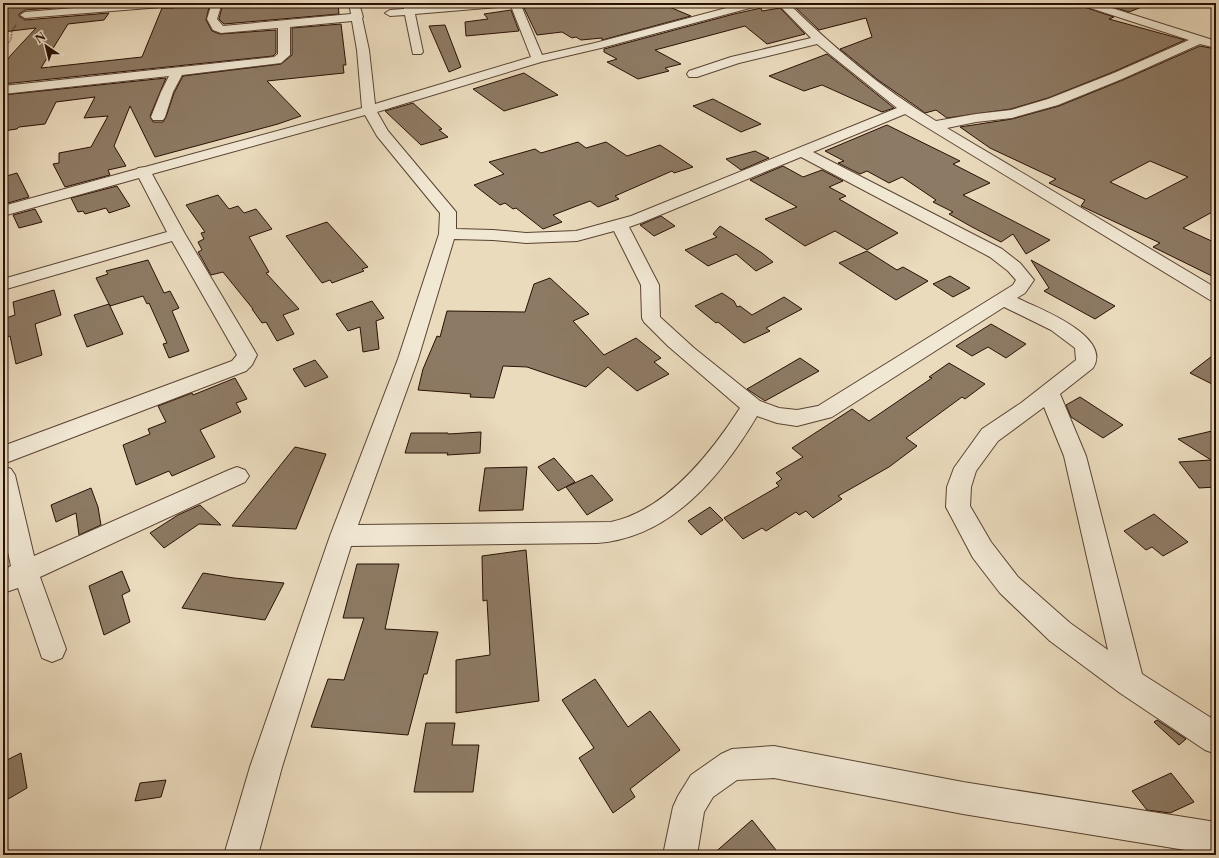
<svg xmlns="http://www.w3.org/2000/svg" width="1219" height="858" viewBox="0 0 1219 858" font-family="'Libre Caslon Text',serif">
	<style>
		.building { fill: #8d7a64; stroke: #291004; fill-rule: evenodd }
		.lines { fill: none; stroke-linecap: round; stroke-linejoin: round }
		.minor-casing { stroke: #594332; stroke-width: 2 }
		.path { stroke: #291004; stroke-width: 1.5; stroke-dasharray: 0.5 1; stroke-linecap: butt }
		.minor { fill: #f1e8d4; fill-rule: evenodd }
	</style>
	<rect width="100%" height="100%" fill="#eadbbd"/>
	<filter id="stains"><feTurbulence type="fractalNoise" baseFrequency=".005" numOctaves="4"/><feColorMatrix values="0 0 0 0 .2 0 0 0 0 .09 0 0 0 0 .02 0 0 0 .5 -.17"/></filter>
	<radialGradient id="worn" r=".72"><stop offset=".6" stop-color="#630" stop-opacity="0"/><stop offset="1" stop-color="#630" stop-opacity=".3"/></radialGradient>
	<!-- building -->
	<g class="building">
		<path d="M13 3H115L25 10 19 14V16L25 20 109 13 104 20 68 24 41 68 142 57 162 8H174L180 4 188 3H210L206 20 212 31 220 34 276 30V53L273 56 3 84V66L11 55 36 28 3 32V4Z"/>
		<path d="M223 3H338L339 14 224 24 219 19Z"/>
		<path d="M524 3H660L691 16 602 40V38L581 40 576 37 572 38 562 32 537 35 524 8 528 7Z"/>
		<path d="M816 3H1079L1081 6 1114 17 1109 19 1185 40 1113 72 1048 98 1011 109 947 118 936 110 925 113 917 107 878 80 840 49 872 37 866 18 819 30 794 6Z"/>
		<path d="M1101 3H1147V5L1129 12Z"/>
		<path d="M761 8 762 11 780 8 805 34 767 44 745 26 655 50 681 64 665 68 669 71 638 79 607 62 617 59 604 52V49L734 14Z"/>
		<path d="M511 10 519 31 466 36 465 22 488 19 484 14Z"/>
		<path d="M341 24 346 65H343L344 73 267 81 301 116 278 124 155 157 130 106 114 146 126 166 108 170 110 175 65 187 53 164 59 163V153L91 147 108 116 84 118 95 97 56 102 45 124 19 127 17 129 3 131V95L166 78 150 116 153 122H163L166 117 174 93 183 76 281 64 292 55V28Z"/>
		<path d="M445 25 461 67 449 72 429 26Z"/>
		<path d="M1200 46 1216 49V210L1183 228 1216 243V278L1153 247 1160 243 1081 206 1085 200 1049 183 1056 179 990 148 960 127 1012 119 1059 106 1123 80ZM1150 161 1188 177 1146 199 1110 182Z"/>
		<path d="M827 54 894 108 882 112 822 85 804 91 769 76Z"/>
		<path d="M524 73 558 95 504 111 473 89Z"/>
		<path d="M713 99 761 124 741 132 693 106Z"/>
		<path d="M413 103 442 129 439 130 448 137 421 145 385 111Z"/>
		<path d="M887 125 960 161 953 164 990 183 963 195 1050 240 1026 254 1013 234 1001 242 972 227 949 214 953 212 933 202 936 200 902 177 889 183 867 171 860 174 838 163 844 161 825 151Z"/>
		<path d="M578 142 586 148 606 142 627 156 660 145 693 167 674 173 672 171 615 196 619 199 598 207 590 201 553 215 562 222 543 229 516 208 513 209 505 203 500 205 474 185 504 174 489 162 535 149 541 153Z"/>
		<path d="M755 151 769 158 741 170 726 159Z"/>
		<path d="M783 166 803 177 822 170 843 181 829 187 846 196 839 199 898 233 867 250 835 231 805 246 765 219 797 207 750 180Z"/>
		<path d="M17 173 29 197 8 203 3 192V177Z"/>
		<path d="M117 186 130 206 109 213 106 208 85 214 83 211 78 212 71 198Z"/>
		<path d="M218 195 229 209 238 206 244 213 256 209 272 229 249 237 269 272 266 273 299 309 283 315 294 334 277 341 266 322 262 323 252 309H253L223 272 211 275 201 257 198 252 202 250 198 242 204 239 201 233 205 232 186 205Z"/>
		<path d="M35 209 42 222 19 228 13 215Z"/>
		<path d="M661 216 675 226 654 236 640 225Z"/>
		<path d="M327 222 368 267 362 269 364 271 332 283 330 280 322 283 286 236Z"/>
		<path d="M720 226 762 253 773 262 756 271 736 254 708 266 685 250 717 237 713 234Z"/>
		<path d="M867 251 897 270 903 267 928 281 896 300 839 263Z"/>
		<path d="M148 260 164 293 170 291 179 308 172 311 189 351 169 358 163 344 167 343 149 303 147 304 143 296 110 306 96 278 108 274 106 271Z"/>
		<path d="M1031 260 1115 306 1095 319 1044 291 1049 288Z"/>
		<path d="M950 276 970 288 953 297 933 284Z"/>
		<path d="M550 278 589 314 573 321 604 355 636 338 661 358 654 362 669 374 637 391 608 367 586 387 527 367 503 366 494 398 470 397 471 394 418 390 423 369 437 336 440 337 447 311 525 312 534 284Z"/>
		<path d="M54 290 61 315 35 324 42 355 16 364 10 336 3 339V319L15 315 13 302Z"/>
		<path d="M722 293 734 301 737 307 740 306 752 315 784 297 802 309 766 328 770 331 744 343 718 322 716 323 695 306Z"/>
		<path d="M372 301 384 318 376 321 379 349 363 352 360 327 348 331 336 314Z"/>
		<path d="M109 304 123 334 87 347 74 315Z"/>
		<path d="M991 324 1026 344 1006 358 988 347 972 356 956 346Z"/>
		<path d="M1216 353V386L1190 373Z"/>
		<path d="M800 358 819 371 765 401 747 389Z"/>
		<path d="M315 360 328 377 305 387 293 369Z"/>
		<path d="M949 363 985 384 965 399 962 397 906 438 917 446 889 467 838 496 842 499 813 518 806 511 799 515 796 512 766 531 762 528 743 539 724 518 779 486 776 483 782 479 776 473 803 457 792 448 852 409 869 421 932 378 929 377Z"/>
		<path d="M235 378 247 399 236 403 241 412 200 430 215 457 172 476 169 471 136 485 123 445 150 434 148 429 166 422 158 406 192 393 193 395Z"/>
		<path d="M1080 397 1123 425 1103 438 1071 417 1066 405Z"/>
		<path d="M1216 430V487L1199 488 1179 462 1211 460 1178 439Z"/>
		<path d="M481 432 480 453 447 455 448 453H405L411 433H448V434Z"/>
		<path d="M295 447 326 454 296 529 232 526Z"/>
		<path d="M554 458 575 482 558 491 538 467Z"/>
		<path d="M527 467 523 510 479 511 485 468Z"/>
		<path d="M592 475 613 500 587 515 566 487Z"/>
		<path d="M91 488 98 507 101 525 79 535 76 513 56 522 51 505Z"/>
		<path d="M200 505 221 525 199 524 164 548 150 533 178 515Z"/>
		<path d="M710 507 723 520 701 535 688 521Z"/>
		<path d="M1154 514 1188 542 1163 556 1152 547 1146 550 1124 531Z"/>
		<path d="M526 550 539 701 456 713V660L490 655 487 600 483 601 482 556Z"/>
		<path d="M357 564H399L385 629 438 632 427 674H424L408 735 311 727 328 679 344 680 364 618H343Z"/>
		<path d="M122 571 130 591 122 595 130 622 104 635 89 586Z"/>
		<path d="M203 573 234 578 284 583 265 620 182 608Z"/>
		<path d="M595 679 628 727 650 711 680 750 630 789 635 797 613 813 579 758 594 748 562 700Z"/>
		<path d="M1157 720 1186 739 1179 745 1154 722Z"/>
		<path d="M426 723H455L452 745H479L473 792H414Z"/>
		<path d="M21 753 27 788 3 802V762Z"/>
		<path d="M1171 773 1194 802 1170 813 1147 810 1132 791Z"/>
		<path d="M166 780 161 797 135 801 140 783Z"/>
		<path d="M752 820 780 855H712Z"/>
	</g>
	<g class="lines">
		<!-- minor casing -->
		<g class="minor-casing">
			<g id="minor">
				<path d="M135 3H179L174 6 25 18 20 15 25 12Z"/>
				<path d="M212 3H222L217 19 223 26 351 14 349 3H359L363 17 362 18 369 50 375 104 531 57 511 6 415 14 423 52 421 54H413L405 15 390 16 385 13 390 10 404 9 403 3H413L414 8 476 3H520L542 55 595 43 745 3H762L761 5 601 48 541 62 377 112 388 131 456 212V229L493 230 526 233 576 231 631 216 897 108 817 44 739 63 697 77H689L687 74 689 71 731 57 811 38 777 3H788C833 47 882 89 936 121L976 114 1011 110 1048 99 1114 73 1189 40 1081 5 1080 3H1096L1216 41V48L1200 44 1122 79 1058 105 1012 118 976 122 947 128 1216 288V302L1210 300 905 114 813 152 1002 249 1020 263 1034 280 1025 293 1017 298C1038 308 1113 336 1093 368L1060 394 1086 456 1142 674 1216 721V754L1205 750 1120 693 1050 641 1000 593 973 558 946 507 947 487 954 468 982 429 1021 403 1076 360 1075 348 1051 330 1004 307 832 417 797 426 777 423 757 416C722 475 671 538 597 543L351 546 282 767 258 855H224L250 767 330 536 398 359 439 234 440 213 377 136 365 115 152 174 185 234 257 355 252 365 246 371 3 464V446L232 361 237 355 172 241 3 290V279L167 232 139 178 3 216V206L137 169 138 168 145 167 362 108 357 50 352 21 290 27V55L281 63 182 75 173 92 165 117 163 120H153L151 117 161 92 169 76 3 94V86L274 57 278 54V28L221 33 213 30 207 19ZM801 157 990 257 1008 271 1016 280 1013 285 818 406 797 410 779 408 760 401 694 348 660 317 659 285 629 227 643 222ZM614 231 641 285 642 318 644 322 668 346 740 408C711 453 667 510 611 522L358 525 418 359 454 239 493 240 526 243 577 241ZM1044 407 1064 456 1108 650 1070 623 1018 577 991 542 970 506 971 487 976 471 998 441Z"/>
				<path d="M3 466 11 469 15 475 34 556 229 470 237 467 245 470 249 476 245 482 40 577 66 649 62 658 52 662 42 658 18 588 3 593V570L11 566 3 529Z"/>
				<path d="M774 746 963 782 1216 822V855L963 814 774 778 737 780 713 797 704 812 697 855H663L673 807 678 796 691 775 721 754 732 749Z"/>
			</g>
		</g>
		<!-- path -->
		<path class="path" d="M3 50 11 39 12 31 16 25"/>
		<!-- minor -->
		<use href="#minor" class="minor"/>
	</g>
	<!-- margin -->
	<rect width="1219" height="858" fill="none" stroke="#eadbbd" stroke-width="16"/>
	<rect x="4" y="4" width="1211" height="850" fill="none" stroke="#291004" stroke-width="2"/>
	<rect x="8" y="8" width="1203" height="842" fill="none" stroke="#291004"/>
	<!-- north arrow -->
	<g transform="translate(46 46) rotate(325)" stroke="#f1e8d4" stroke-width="3" paint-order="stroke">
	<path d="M0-3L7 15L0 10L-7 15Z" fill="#291004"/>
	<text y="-6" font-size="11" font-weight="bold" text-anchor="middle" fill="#291004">N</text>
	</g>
	<rect width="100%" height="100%" filter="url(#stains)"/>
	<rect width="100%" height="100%" fill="url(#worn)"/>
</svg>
